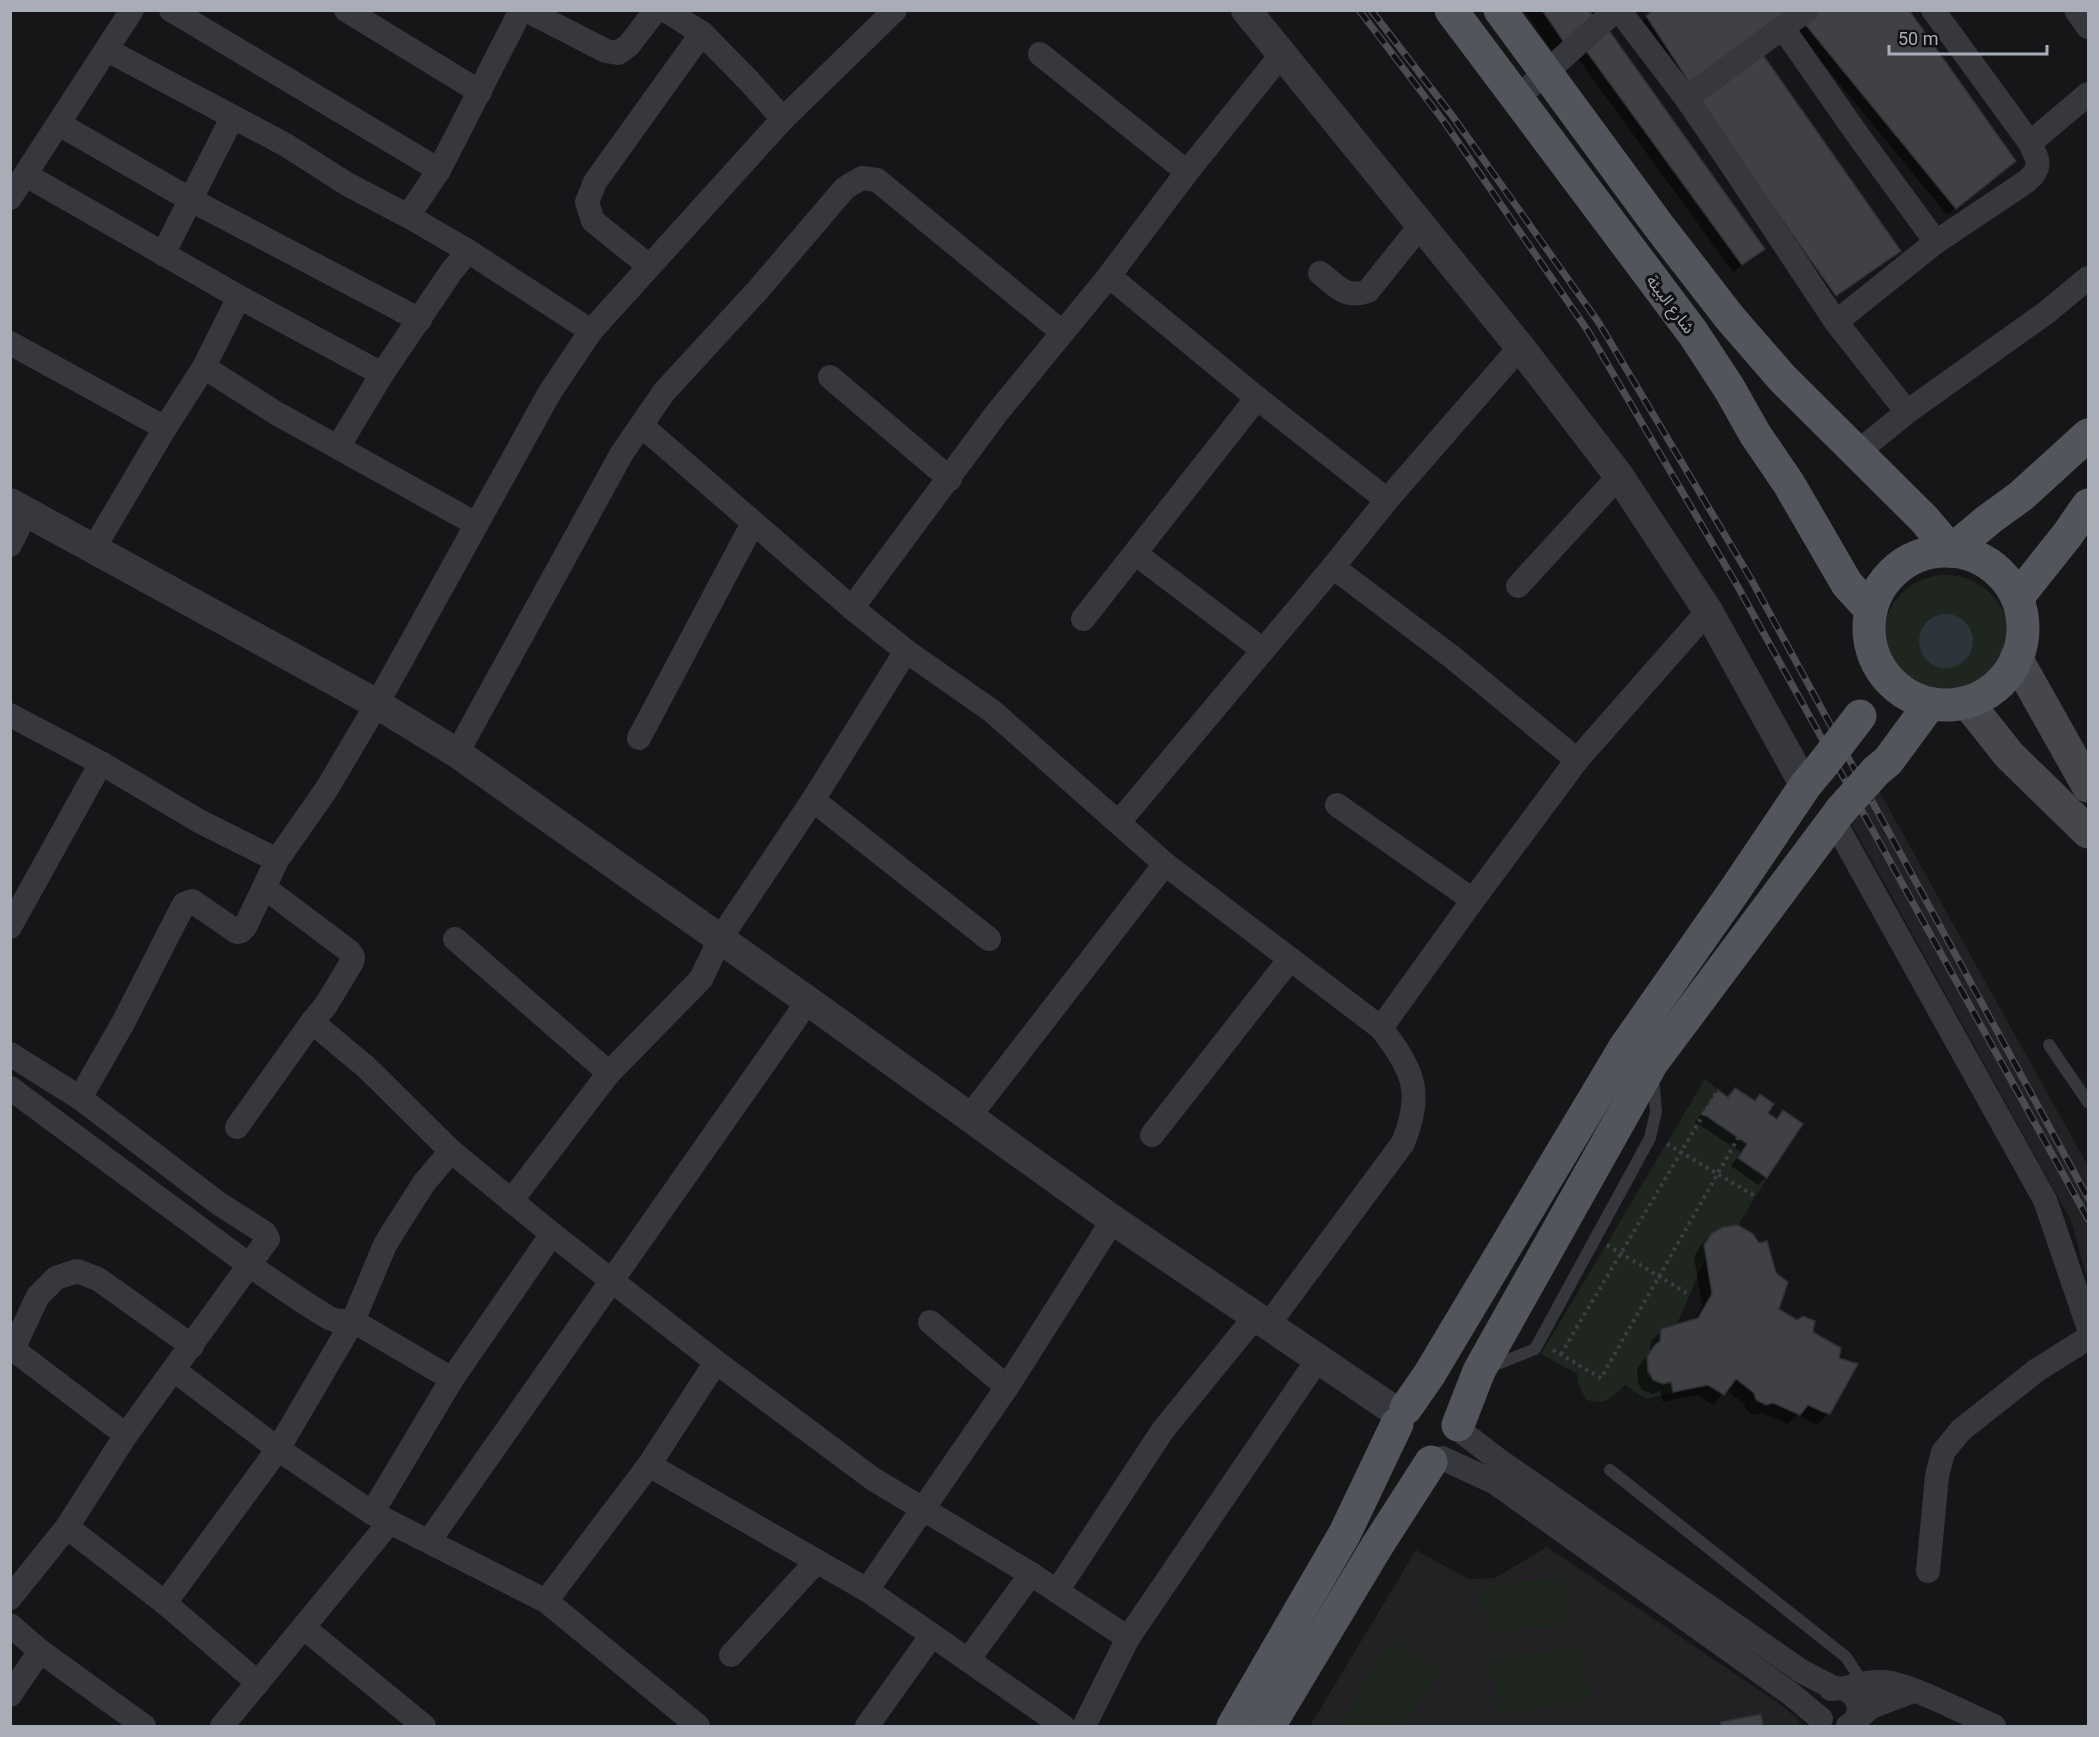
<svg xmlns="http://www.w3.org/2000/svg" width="2099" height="1737" viewBox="0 0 2099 1737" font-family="Roboto,'Noto Sans Arabic',sans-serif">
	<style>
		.built { fill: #222225 }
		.green { fill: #1e261f }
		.water { fill: #2c353c }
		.shadow { fill: #0007 }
		.building { fill: #404145; stroke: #303034; stroke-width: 1.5 }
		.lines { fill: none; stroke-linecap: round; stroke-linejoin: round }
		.path { stroke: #3d3f44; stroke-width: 4; stroke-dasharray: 3 4.5; stroke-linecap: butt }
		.service { stroke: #37383d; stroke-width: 12 }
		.minor { stroke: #37383d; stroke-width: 24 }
		.tertiary { stroke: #37383d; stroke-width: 30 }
		.secondary { stroke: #45474d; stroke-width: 33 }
		.primary { stroke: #53555c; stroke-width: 33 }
		.rail-casing { stroke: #4a4c52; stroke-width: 7 }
		.rail { stroke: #111113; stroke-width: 4.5; stroke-dasharray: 14; stroke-linecap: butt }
		.primary-bridge { stroke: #53555c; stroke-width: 33 }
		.labels { text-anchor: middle; stroke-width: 6; stroke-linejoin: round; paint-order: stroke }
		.street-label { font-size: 16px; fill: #a8adb8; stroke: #111113 }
	</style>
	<rect width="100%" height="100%" fill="#161618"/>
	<!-- built -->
	<g class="built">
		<path d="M1878 789 2088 1166V1282L2071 1221 1850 821Z"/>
		<path d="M1547 1547 1777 1702 1797 1718 1802 1726H1310L1416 1550 1468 1579 1495 1578Z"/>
	</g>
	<!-- green -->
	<g class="green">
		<circle cx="1946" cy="638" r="63"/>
		<path d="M1705 1079 1718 1090 1702 1113 1747 1144 1767 1178 1738 1225 1723 1227 1712 1233 1704 1245 1705 1259 1677 1324 1661 1329 1660 1341C1643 1355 1641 1375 1663 1384L1671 1382 1673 1392 1646 1399 1625 1385C1610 1399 1607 1405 1586 1400L1579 1385 1577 1374 1541 1354Z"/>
		<path d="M1563 1577 1569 1624 1486 1634 1480 1587Z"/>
		<path d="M1391 1640 1441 1669 1407 1726H1339Z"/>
		<path d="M1583 1645 1591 1700 1498 1714 1490 1659Z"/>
	</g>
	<!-- water -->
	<circle class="water" cx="1946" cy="641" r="27"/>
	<!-- shadow -->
	<g class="shadow">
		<path d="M1524 10H1587L1592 16 1552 51Z"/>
		<path d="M1799 10 1687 97 1639 25 1647 17Z"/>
		<path d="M1823 10 2006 168 1947 215 1797 32Z"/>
		<path d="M1585 49 1763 248 1755 256 1733 272 1577 57Z"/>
		<path d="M1689 106 1899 251 1891 259 1828 302Z"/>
		<path d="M1735 1090 1775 1119 1783 1111 1766 1177 1758 1185 1731 1166 1741 1152 1695 1122 1718 1092 1727 1098Z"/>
		<path d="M1713 1234 1777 1309 1812 1333 1829 1413 1818 1424 1812 1423 1798 1415 1788 1424 1762 1413 1755 1415 1746 1410 1744 1404 1726 1390 1713 1405 1697 1395 1663 1402 1660 1391 1652 1394 1642 1390 1638 1382 1637 1369 1650 1351 1651 1341 1662 1330 1693 1321 1702 1306 1694 1257 1701 1245Z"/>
		<path d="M1760 1716 1762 1726H1718L1721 1723Z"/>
	</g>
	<!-- building -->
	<g class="building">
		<path d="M1542 10H1589L1593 16 1564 42Z"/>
		<path d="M1653 10H1799L1695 91 1646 16Z"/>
		<path d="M1821 10H1909L2016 161 1956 209 1804 23Z"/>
		<path d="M1608 29 1765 249 1742 265 1584 48Z"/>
		<path d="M1761 52 1901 251 1836 296 1695 97Z"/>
		<path d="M1735 1088 1755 1101 1760 1094 1774 1104 1768 1113 1777 1119 1783 1110 1803 1124 1767 1178 1738 1158 1747 1144 1702 1113 1718 1090 1728 1097Z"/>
		<path d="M1738 1225 1753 1234 1759 1243 1767 1241 1776 1273 1788 1282 1779 1309 1797 1320 1803 1316 1815 1321 1813 1332 1841 1348 1839 1358 1858 1364 1830 1414 1823 1412 1808 1405 1800 1415 1773 1403 1766 1405 1756 1400 1754 1393 1736 1379 1724 1395 1708 1385 1673 1392 1671 1382 1663 1384 1653 1380 1648 1371 1647 1357 1654 1346 1660 1341 1661 1329 1698 1318 1712 1294 1704 1245 1712 1233 1723 1227Z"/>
		<path d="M1761 1714 1763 1726H1721L1720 1722Z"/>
	</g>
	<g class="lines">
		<!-- path -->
		<g class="path">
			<path d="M1667 1144 1755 1196"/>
			<path d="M1607 1245 1690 1295"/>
			<path d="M1553 1350 1601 1378 1738 1138"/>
			<path d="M1561 1354 1718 1090"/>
		</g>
		<!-- service -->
		<g class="service">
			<path d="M2049 1045 2088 1102"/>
			<path d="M1490 1367 1535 1349 1650 1138 1656 1112 1653 1076"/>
			<path d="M1610 1470 1846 1657 1863 1683"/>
		</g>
		<!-- minor -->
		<g class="minor">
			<path d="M171 10 439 170"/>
			<path d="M346 10 480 92"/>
			<path d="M526 10 606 51 618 53 629 45 656 10"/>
			<path d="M665 10 702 33 749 81 783 119"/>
			<path d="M1619 10 1686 98 1727 158 1836 322 1907 412"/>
			<path d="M2076 10 2088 27"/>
			<path d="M1783 28 1857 134 1936 242"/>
			<path d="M107 50 286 145 347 184 408 216 468 251 591 331"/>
			<path d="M1040 54 1187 172"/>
			<path d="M1686 98 1807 10"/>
			<path d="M1516 99 1616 10"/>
			<path d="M59 124 191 200 420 320"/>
			<path d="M2030 143 2088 94"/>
			<path d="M26 175 239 297 382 374"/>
			<path d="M10 198 132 10"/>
			<path d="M408 216 439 170 521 10"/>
			<path d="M163 254 232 118"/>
			<path d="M649 266 593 221 587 202 595 182 702 33"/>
			<path d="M1320 273C1338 287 1345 299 1368 291L1421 225"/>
			<path d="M1109 276 1257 398 1387 500"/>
			<path d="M1836 322 1936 242 2027 181C2043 167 2038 160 2030 143L1933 10"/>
			<path d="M10 343 165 428"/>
			<path d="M204 367 276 413 476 524"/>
			<path d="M830 377 950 479"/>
			<path d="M642 426 852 608 906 651 992 711 1165 864 1381 1028C1413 1070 1424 1092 1403 1143L1268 1325"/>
			<path d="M338 447 382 374 451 272 468 251"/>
			<path d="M1858 452 1907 412 2047 312 2088 278"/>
			<path d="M10 545 27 511"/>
			<path d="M94 548 165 428 204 367 239 297"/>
			<path d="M1136 554 1263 650"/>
			<path d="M1333 567 1452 657 1577 760"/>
			<path d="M1518 586 1619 476"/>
			<path d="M852 608 996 414 1109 276 1187 172 1282 54"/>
			<path d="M1083 619 1257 398"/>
			<path d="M10 715 101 763 199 821 277 860"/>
			<path d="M639 738 753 523"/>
			<path d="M457 753 622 453 664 392 757 291 845 188 862 178 877 180 1062 332"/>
			<path d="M813 800 989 939"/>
			<path d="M1337 805 1473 900"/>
			<path d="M1833 819 2045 1200 2088 1326"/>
			<path d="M1119 822 1333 567 1387 500 1520 347"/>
			<path d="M265 888 349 951 353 957 352 962 326 1005 312 1022 366 1067 451 1151 552 1234 716 1362 873 1479 1031 1574 1128 1638"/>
			<path d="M10 927 101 763"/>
			<path d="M455 939 609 1073"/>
			<path d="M1381 1028 1473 900 1577 760 1708 611"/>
			<path d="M10 1054 80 1098 218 1203 265 1233 268 1239 126 1435 67 1527 10 1598"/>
			<path d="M10 1088 249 1265 305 1303 329 1318 337 1321H353L452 1379"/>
			<path d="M80 1098 123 1023 184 904 192 901 237 932 241 931 245 927 277 860 326 790 377 704 550 392 591 331 783 119 895 10"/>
			<path d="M969 1117 1165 864"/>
			<path d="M237 1127 312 1022"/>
			<path d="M1152 1135 1290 959"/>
			<path d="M511 1201 609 1073 701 979 720 939 813 800 906 651"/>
			<path d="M930 1322 1007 1387"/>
			<path d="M10 1347 126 1435"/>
			<path d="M13 1349 38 1296 56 1278 77 1271 98 1279 192 1346"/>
			<path d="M174 1370 278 1449 372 1513 546 1601 698 1726"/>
			<path d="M1458 1429 1500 1461 1801 1671 1834 1688"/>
			<path d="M1442 1458 1494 1482 1791 1694 1821 1719"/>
			<path d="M649 1465 867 1590 1063 1726"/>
			<path d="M372 1513 452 1379 552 1234"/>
			<path d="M67 1527 165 1603 258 1683"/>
			<path d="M429 1541 808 1001"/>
			<path d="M1928 1571 1937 1476 1943 1452 1961 1430 2037 1370 2088 1338"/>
			<path d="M867 1590 1007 1387 1113 1220"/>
			<path d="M1057 1591 1163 1430 1255 1317"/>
			<path d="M546 1601 649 1465 716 1362"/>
			<path d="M165 1603 278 1449 353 1321 385 1245 394 1230 424 1183 451 1151"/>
			<path d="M10 1625 40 1651 144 1726"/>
			<path d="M303 1627 424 1726"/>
			<path d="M731 1655 817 1561"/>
			<path d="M968 1660 1031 1574"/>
			<path d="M1845 1688C1860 1684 1875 1680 1891 1683 1922 1690 1964 1713 1994 1726"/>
			<path d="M1831 1689C1855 1683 1870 1713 1848 1726"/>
			<path d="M10 1695 40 1651"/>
			<path d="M1855 1721 1871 1707 1913 1691"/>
			<path d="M222 1726 389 1523"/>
			<path d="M867 1726 932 1635"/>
			<path d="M1084 1726 1128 1638 1318 1359"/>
		</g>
		<!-- tertiary -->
		<g class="tertiary">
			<path d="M1246 10 1520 347 1619 476 1708 611 1805 786"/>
			<path d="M10 503 377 704 457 753 808 1001 1113 1220 1401 1415"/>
		</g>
		<!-- secondary -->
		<g class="secondary">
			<path d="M2016 658 2088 786"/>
			<path d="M1967 702 2009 755 2088 832"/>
		</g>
		<!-- primary -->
		<g class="primary">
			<path d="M1451 10 1693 333 1729 388 1755 434 1789 484 1847 584 1871 610"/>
			<path d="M1500 10 1658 225 1730 318 1783 379 1924 519 1951 551"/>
			<path d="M1951 551 1988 520 2021 496 2088 435"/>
			<circle cx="1946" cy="628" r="77"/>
			<path d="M2017 598 2068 534 2088 505"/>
			<path d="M1876 771 1888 761 1930 704"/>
			<path d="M1406 1408 1429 1375 1625 1047 1737 887 1805 786 1824 763"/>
			<path d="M1458 1425 1479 1371 1652 1063 1841 810"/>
			<path d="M1233 1726 1345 1533 1397 1424"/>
			<path d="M1269 1726 1377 1546 1431 1462"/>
		</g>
		<!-- rail casing -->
		<g class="rail-casing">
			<g id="rail">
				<path d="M1359 10 1445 123 1588 331 1738 587 2088 1219"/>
				<path d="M1371 10 1454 118 1599 323 1751 579 2088 1198"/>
			</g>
		</g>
		<!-- rail -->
		<use href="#rail" class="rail"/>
		<!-- primary-bridge -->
		<g class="primary-bridge">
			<path d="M1824 763 1860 716"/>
			<path d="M1841 810 1876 771"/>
		</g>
	</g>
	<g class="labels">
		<!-- street labels -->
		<g class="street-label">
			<text transform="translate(1671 304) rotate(53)" y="6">شارع البيئة</text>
		</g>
	</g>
	<!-- border -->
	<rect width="2099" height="1737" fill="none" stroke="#a8adb8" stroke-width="24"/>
	<!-- scale -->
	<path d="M1889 45v9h158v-9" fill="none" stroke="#a8adb8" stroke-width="3"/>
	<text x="1898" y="45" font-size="18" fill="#a8adb8" stroke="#111113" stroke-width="4.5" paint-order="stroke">50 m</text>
</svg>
